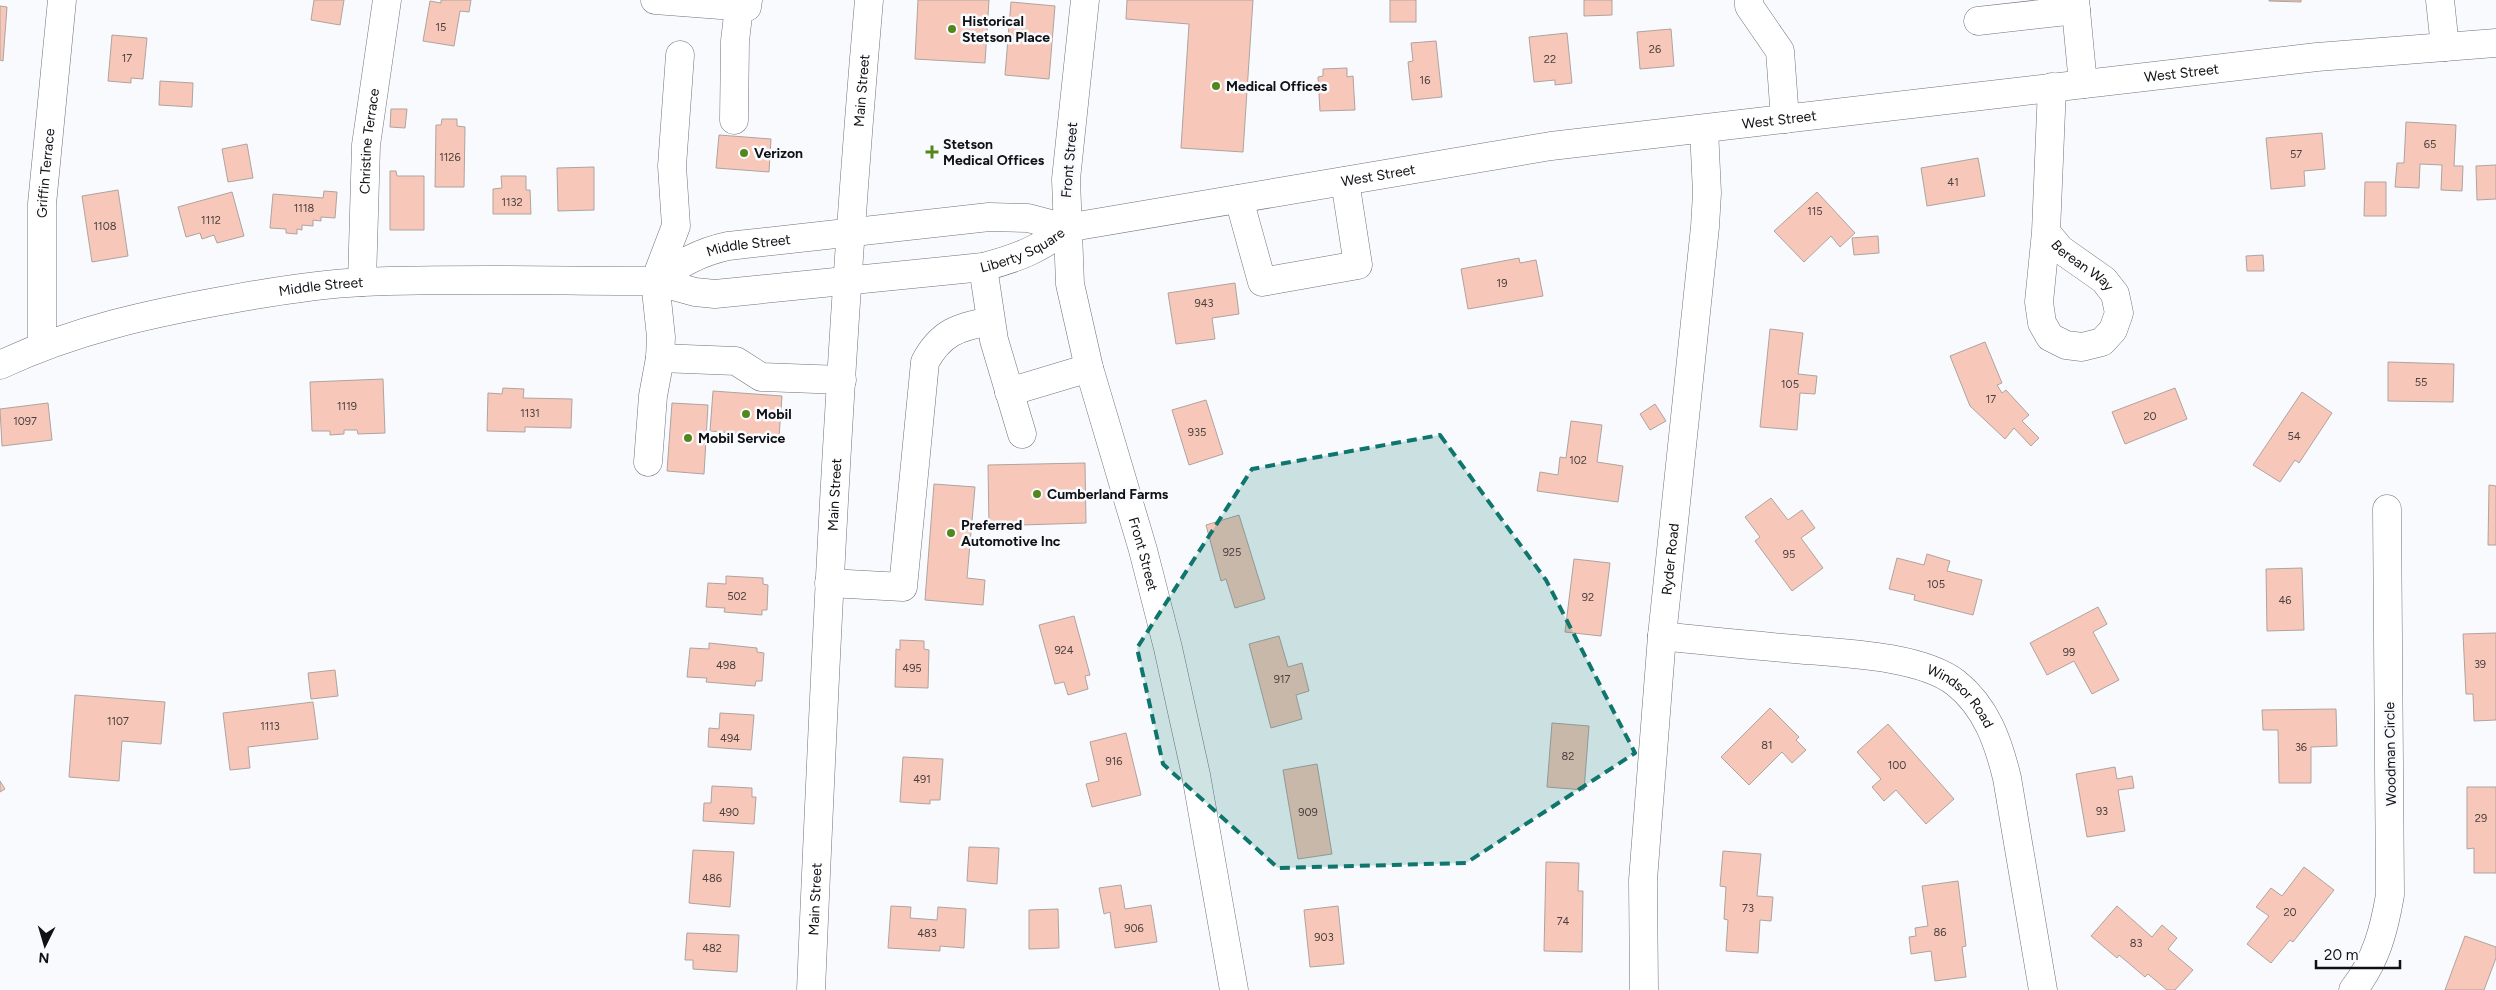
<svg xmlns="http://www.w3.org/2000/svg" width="2496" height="990" viewBox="0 0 2496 990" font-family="Figtree,sans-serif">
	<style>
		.building { fill: #f7c8b9; stroke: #afa39f }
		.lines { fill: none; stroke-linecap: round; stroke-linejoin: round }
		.minor-casing { stroke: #6f727c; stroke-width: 29 }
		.major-casing { stroke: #6f727c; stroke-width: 29 }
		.minor { stroke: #fff; stroke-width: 28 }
		.major { stroke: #fff; stroke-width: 28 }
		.marked { fill: #0f766e; fill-opacity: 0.2; stroke: #0f766e; stroke-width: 4; stroke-dasharray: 10 6; stroke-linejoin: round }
		.poi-dot { fill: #53871e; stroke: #f9fafe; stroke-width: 2 }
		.labels { text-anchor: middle; stroke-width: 5; stroke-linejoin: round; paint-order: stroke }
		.number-label { font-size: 11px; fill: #4a3f3e }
		.poi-label { font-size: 14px; font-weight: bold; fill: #101115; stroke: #f9fafe; text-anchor: start }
		.street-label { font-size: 14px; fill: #101115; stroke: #f9fafe }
	</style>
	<rect width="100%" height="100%" fill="#f9fafe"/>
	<!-- building -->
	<g class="building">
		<path d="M314 0H344L340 25 311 20Z"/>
		<path d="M441 0H471L469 12 460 11 454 46 423 41 430 1 441 3Z"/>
		<path d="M918 0H989L985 63 915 59Z"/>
		<path d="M1127 0H1253L1243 152 1181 148 1189 24 1126 19Z"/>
		<rect x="1390" y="0" width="26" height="22"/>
		<path d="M1584 0H1612V15L1584 16Z"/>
		<path d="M2269 0H2301V2L2269 1Z"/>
		<path d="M1011 2 1055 6 1049 79 1005 75Z"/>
		<path d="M0 6 7 7 3 61 0 60Z"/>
		<path d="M1671 29 1674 66 1640 69 1637 32Z"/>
		<path d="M1567 33 1572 83 1555 85V80L1534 82 1529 37Z"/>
		<path d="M112 35 147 38 143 79 131 78V83L108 81Z"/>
		<path d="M1436 41 1442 97 1412 100 1408 62 1413 61 1411 43Z"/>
		<path d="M1347 68V77L1353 76 1355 110 1320 111 1318 77 1323 76V69Z"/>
		<path d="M160 81 193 83 192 107 159 105Z"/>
		<path d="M391 109H407L405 128 390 127Z"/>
		<path d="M442 119H457V126L465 127 464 187H435L436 125H441Z"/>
		<path d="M2406 122 2456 125 2454 166H2463L2462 191 2441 190 2442 165 2420 164 2419 188 2395 187 2397 163H2404Z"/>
		<path d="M2322 133 2325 169 2304 171 2305 186 2271 189 2266 138Z"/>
		<path d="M719 135 771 139 769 172 716 168Z"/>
		<path d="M247 144 253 178 228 182 222 149Z"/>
		<path d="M1978 158 1985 196 1927 206 1921 168Z"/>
		<path d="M2496 165V199L2477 200 2476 166Z"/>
		<path d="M594 167V210L558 211 557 168Z"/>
		<path d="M390 171H396L397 176H424V230H390Z"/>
		<path d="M501 176H526V190H530L531 214H493V189L502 188Z"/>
		<path d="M2365 182H2386V216H2364Z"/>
		<path d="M118 190 128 256 92 262 82 196Z"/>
		<path d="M324 191 337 192 335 218 321 217V221L313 220V226L302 225V230L297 229V234L286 233V229L270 228 273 194 323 198Z"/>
		<path d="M232 192 244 236 217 243 214 235 202 239 200 233 186 237 178 207Z"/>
		<path d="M1817 192 1855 233 1840 247 1831 236 1804 262 1774 231Z"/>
		<path d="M1878 236 1879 253 1854 255 1852 238Z"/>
		<path d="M2263 255 2264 271H2247L2246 256Z"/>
		<path d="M1519 258 1520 263 1536 260 1543 296 1468 309 1461 269Z"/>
		<path d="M1235 283 1239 314 1212 318 1215 339 1176 344 1168 293Z"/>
		<path d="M1770 329 1803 333 1798 374 1817 376 1815 394 1800 393 1797 430 1760 427Z"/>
		<path d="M1985 342 2002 383 1997 385 2002 393 2006 390 2029 415 2022 421 2039 438 2031 446 2014 428 2005 439 1970 406 1950 356Z"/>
		<path d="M2388 362 2454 364 2453 402 2388 401Z"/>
		<path d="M383 379 385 433 358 434 357 430H344V434L330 435V431H312L310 382Z"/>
		<path d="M503 388 524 389 523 398 572 399 571 428 525 427V432L487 431 488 393 502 394Z"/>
		<path d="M2175 388 2187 419 2125 444 2112 412Z"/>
		<path d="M713 391 782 396 779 437 710 431Z"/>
		<path d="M2302 392 2332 413 2299 463 2295 460 2280 482 2253 465Z"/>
		<path d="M1206 400 1223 454 1189 465 1172 410Z"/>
		<path d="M48 403 52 440 2 446 0 409Z"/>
		<path d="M672 403 708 405 704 474 667 471Z"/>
		<path d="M1655 404 1666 421 1650 430 1640 414Z"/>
		<path d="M1571 421 1602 425 1597 462 1623 466 1618 502 1537 491 1540 472 1558 475 1560 457 1566 458Z"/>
		<path d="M1085 463 1086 523 989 526 988 465Z"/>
		<path d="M934 484 975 487 967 578 985 580 983 605 925 600Z"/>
		<path d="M2489 485 2496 486V545H2488Z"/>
		<path d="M1771 498 1788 520 1802 510 1815 528 1801 538 1823 568 1792 591 1755 541 1760 537 1745 517Z"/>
		<path d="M1239 515 1265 599 1235 608 1226 579 1221 581 1206 525Z"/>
		<path d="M1927 554 1950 561 1947 571 1982 580 1973 615 1914 600 1915 595 1889 589 1897 558 1924 565Z"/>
		<path d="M1574 559 1610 563 1601 636 1565 632Z"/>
		<path d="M2302 568 2304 630 2267 631 2266 569Z"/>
		<path d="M726 576 763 578V584L768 585 767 610H762V615L724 612 725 608 706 607 708 583 726 584Z"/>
		<path d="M2098 607 2107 624 2093 632 2119 680 2092 694 2074 661 2047 675 2030 643Z"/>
		<path d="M1074 616 1090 675 1085 676 1088 689 1068 695 1064 682 1055 684 1039 625Z"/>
		<path d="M2496 633V720L2474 721 2473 694H2466L2463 634Z"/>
		<path d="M1279 636 1288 667 1302 663 1309 691 1296 695 1302 719 1271 728 1249 644Z"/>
		<path d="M900 640 924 641V649L929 650 928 688 895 687 896 649 900 650Z"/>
		<path d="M709 643 757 648V652L764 653 762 681H756L755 686 706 682 707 678 687 677 690 648 709 649Z"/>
		<path d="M335 670 338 696 311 699 308 673Z"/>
		<path d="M75 695 165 702 161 744 122 741 119 781 69 777Z"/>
		<path d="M313 702 318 739 248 747 250 768 230 770 223 713Z"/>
		<path d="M1770 708 1799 737 1796 740 1806 750 1792 763 1782 752 1749 785 1721 757Z"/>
		<path d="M2336 709 2337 746 2311 747V783H2279L2278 730H2263L2262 710Z"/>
		<path d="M720 713 754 715 751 750 708 747 709 728 719 729Z"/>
		<path d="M1552 723 1589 726 1584 790 1547 787Z"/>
		<path d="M1888 724 1954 799 1926 824 1896 790 1884 801 1872 787 1881 779 1857 752Z"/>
		<path d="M1126 733 1141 795 1092 807 1086 784 1099 781 1090 742Z"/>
		<path d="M903 757 943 759 940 800H930V804L900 802Z"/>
		<path d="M1317 764 1332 854 1298 859 1283 770Z"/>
		<path d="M2115 767 2117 779 2132 776 2134 788 2118 790 2125 831 2087 837 2076 774Z"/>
		<path d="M0 781 5 789 0 792Z"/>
		<path d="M712 786 752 788V797H756L754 824 703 821 704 803H711Z"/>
		<path d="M2467 787H2496V873H2474V848L2467 849Z"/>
		<path d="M969 847 999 848 997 884 967 881Z"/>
		<path d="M693 850 734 852 730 907 689 903Z"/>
		<path d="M1723 851 1761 854 1757 896 1773 897 1771 921 1760 920 1758 953 1726 951 1728 920 1724 919 1726 887 1720 886Z"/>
		<path d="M1546 862 1579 863 1578 891H1583L1582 952 1544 951Z"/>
		<path d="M2304 867 2334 890 2293 942 2290 940 2271 963 2247 944 2269 916 2256 907 2271 888 2282 896Z"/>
		<path d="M1958 881 1966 946 1962 947 1966 977 1935 981 1931 951 1911 954 1909 937 1916 936 1915 928 1928 926 1922 886Z"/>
		<path d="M1121 885 1125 909 1151 905 1157 942 1115 948 1110 912 1104 914 1099 888Z"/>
		<path d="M891 906 911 907 910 918 937 920 938 907 966 909 964 948 940 946V951L888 948Z"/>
		<path d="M1338 906 1344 964 1310 967 1304 910Z"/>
		<path d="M2117 906 2152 937 2162 925 2177 938 2168 949 2193 970 2175 990H2167L2148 974 2145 977 2119 955 2117 958 2091 936Z"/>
		<path d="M1058 909 1059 948 1029 949V910Z"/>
		<path d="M687 933 739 935 737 972 693 969V960H685Z"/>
		<path d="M2465 936 2496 947V958L2484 990H2445Z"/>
	</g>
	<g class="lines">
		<!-- minor casing -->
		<g class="minor-casing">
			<g id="minor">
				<path d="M655 0 747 7 748 0"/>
				<path id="s1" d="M1085 0 1066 179 1070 284 1089 368 1143 550 1168 648 1196 775 1234 990"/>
				<path d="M1749 0V6L1780 51 1785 119"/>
				<path d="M2075 0 2083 84"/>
				<path d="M2440 0 2445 47"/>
				<path d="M1978 21 2076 10"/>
				<path d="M734 120 735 41 739 7"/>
				<path d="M1239 199 1262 282 1358 265 1345 181"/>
				<path id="s2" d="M2046 232 2060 249 2104 280 2115 294 2119 313 2113 330 2102 342 2082 347 2066 345 2050 337 2042 323 2039 302 2046 232 2052 87"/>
				<path d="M983 267 994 340 1022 434"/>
				<path id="s3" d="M362 282 366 145 387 0"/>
				<path id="s4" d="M42 345V204L62 0"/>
				<path d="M660 358 736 361 761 377 842 380"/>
				<path d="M1009 392 1089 368"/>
				<path d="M648 462 653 396 660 358 661 337 655 281 676 226 672 166 680 55"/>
				<path d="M829 583 903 587 925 362C941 332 959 327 990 321"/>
				<path id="s5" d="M1662 636C1706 641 1750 645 1794 649 1839 653 1920 655 1956 683 1986 707 1998 741 2007 778L2043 990"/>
				<path id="s6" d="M1644 990 1643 880 1662 636 1705 227 1707 193 1704 129"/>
				<path d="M2353 990C2376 961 2384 930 2390 895L2387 509"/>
			</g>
		</g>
		<!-- major casing -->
		<g class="major-casing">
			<g id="major">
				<path id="s7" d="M655 281C678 265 699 252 728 246L989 217 1028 218 1066 228 1551 146 2317 57 2496 43"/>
				<path id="s8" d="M0 365C74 330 152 313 232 299 276 291 319 284 363 282 460 278 558 281 655 281L695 292 715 294 983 267C1015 259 1041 249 1066 228"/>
				<path id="s9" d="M811 990C825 660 840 329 869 0"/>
			</g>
		</g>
		<!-- minor -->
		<use href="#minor" class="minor"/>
		<!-- major -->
		<use href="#major" class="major"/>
	</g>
	<!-- marked area -->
	<path class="marked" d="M1440 435 1546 580 1635 753 1466 863 1278 868 1163 764 1137 648 1252 469Z"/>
	<!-- markers -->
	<g class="poi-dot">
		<circle cx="952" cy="29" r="5"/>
		<circle cx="1216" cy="86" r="5"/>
		<path d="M929.5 144.5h5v5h5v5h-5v5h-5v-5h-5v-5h5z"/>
		<circle cx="744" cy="153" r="5"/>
		<circle cx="746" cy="414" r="5"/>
		<circle cx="688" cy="438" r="5"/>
		<circle cx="1037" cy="494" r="5"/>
		<circle cx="951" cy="533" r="5"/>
	</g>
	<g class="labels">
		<!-- number labels -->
		<g class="number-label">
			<text x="441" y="31">15</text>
			<text x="1655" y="53">26</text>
			<text x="127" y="62">17</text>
			<text x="1550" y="63">22</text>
			<text x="1425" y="84">16</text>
			<text x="2430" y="148">65</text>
			<text x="2296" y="158">57</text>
			<text x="450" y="161">1126</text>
			<text x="1953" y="186">41</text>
			<text x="512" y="206">1132</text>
			<text x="304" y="212">1118</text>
			<text x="1815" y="215">115</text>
			<text x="211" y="224">1112</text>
			<text x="105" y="230">1108</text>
			<text x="1502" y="287">19</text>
			<text x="1204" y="307">943</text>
			<text x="2421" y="386">55</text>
			<text x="1790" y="388">105</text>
			<text x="1991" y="403">17</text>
			<text x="347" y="410">1119</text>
			<text x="530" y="417">1131</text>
			<text x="2150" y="420">20</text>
			<text x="25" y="425">1097</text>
			<text x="1197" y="436">935</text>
			<text x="2294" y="440">54</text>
			<text x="1578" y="464">102</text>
			<text x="1232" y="556">925</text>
			<text x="1789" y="558">95</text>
			<text x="1936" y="588">105</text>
			<text x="737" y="600">502</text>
			<text x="1588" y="601">92</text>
			<text x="2285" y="604">46</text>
			<text x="1064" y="654">924</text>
			<text x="2069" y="656">99</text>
			<text x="2480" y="668">39</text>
			<text x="726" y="669">498</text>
			<text x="912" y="672">495</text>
			<text x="1282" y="683">917</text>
			<text x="118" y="725">1107</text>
			<text x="270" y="730">1113</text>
			<text x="730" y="742">494</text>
			<text x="1767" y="749">81</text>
			<text x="2301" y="751">36</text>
			<text x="1568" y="760">82</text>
			<text x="1114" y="765">916</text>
			<text x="1897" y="769">100</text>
			<text x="922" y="783">491</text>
			<text x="2102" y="815">93</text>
			<text x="729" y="816">490</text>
			<text x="1308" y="816">909</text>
			<text x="2481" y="822">29</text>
			<text x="712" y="882">486</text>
			<text x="1748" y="912">73</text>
			<text x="2290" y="916">20</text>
			<text x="1563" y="925">74</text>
			<text x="1134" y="932">906</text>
			<text x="1940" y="936">86</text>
			<text x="927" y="937">483</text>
			<text x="1324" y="941">903</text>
			<text x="2136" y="947">83</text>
			<text x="712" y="952">482</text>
		</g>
		<!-- poi labels -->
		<g class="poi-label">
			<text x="962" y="26">Historical<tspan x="962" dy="16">Stetson Place</tspan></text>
			<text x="1226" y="91">Medical Offices</text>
			<text x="943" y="149">Stetson<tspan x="943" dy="16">Medical Offices</tspan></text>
			<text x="754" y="158">Verizon</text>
			<text x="756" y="419">Mobil</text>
			<text x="698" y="443">Mobil Service</text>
			<text x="1047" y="499">Cumberland Farms</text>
			<text x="961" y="530">Preferred<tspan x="961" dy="16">Automotive Inc</tspan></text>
		</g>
		<!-- street labels -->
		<g class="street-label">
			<text dy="5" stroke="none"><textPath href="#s7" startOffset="1549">West Street</textPath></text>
			<text dy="5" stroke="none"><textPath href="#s9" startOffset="901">Main Street</textPath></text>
			<text dy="5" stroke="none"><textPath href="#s7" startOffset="1144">West Street</textPath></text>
			<text dy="5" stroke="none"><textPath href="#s3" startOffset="141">Christine Terrace</textPath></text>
			<text transform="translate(1069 160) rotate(-85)" y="5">Front Street</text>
			<text dy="5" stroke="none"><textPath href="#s4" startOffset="172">Griffin Terrace</textPath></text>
			<text dy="5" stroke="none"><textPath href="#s7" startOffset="739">West Street</textPath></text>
			<text dy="5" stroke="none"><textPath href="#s7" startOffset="102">Middle Street</textPath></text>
			<text dy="5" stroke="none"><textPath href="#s8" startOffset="1040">Liberty Square</textPath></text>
			<text dy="5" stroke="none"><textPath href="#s2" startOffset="50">Berean Way</textPath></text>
			<text dy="5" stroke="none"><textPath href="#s8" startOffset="332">Middle Street</textPath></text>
			<text dy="5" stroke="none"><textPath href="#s9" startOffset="496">Main Street</textPath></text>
			<text dy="5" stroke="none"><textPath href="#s1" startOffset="565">Front Street</textPath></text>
			<text dy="5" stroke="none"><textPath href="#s6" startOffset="432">Ryder Road</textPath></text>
			<text dy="5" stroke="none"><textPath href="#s5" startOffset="312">Windsor Road</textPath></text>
			<text transform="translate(2390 754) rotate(-91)" y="5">Woodman Circle</text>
			<text dy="5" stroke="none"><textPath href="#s9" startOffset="91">Main Street</textPath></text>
		</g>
	</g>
	<!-- north arrow -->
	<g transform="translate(45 945) rotate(185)" stroke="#f9fafe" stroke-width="4" paint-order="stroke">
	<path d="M0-4L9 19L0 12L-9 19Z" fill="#101115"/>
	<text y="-8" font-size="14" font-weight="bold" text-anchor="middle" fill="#101115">N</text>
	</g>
	<!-- scale -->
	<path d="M2316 960v8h84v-8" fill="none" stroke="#101115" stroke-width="2.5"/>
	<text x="2324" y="960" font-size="15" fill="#101115" stroke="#f9fafe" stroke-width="4" paint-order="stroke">20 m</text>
</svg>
